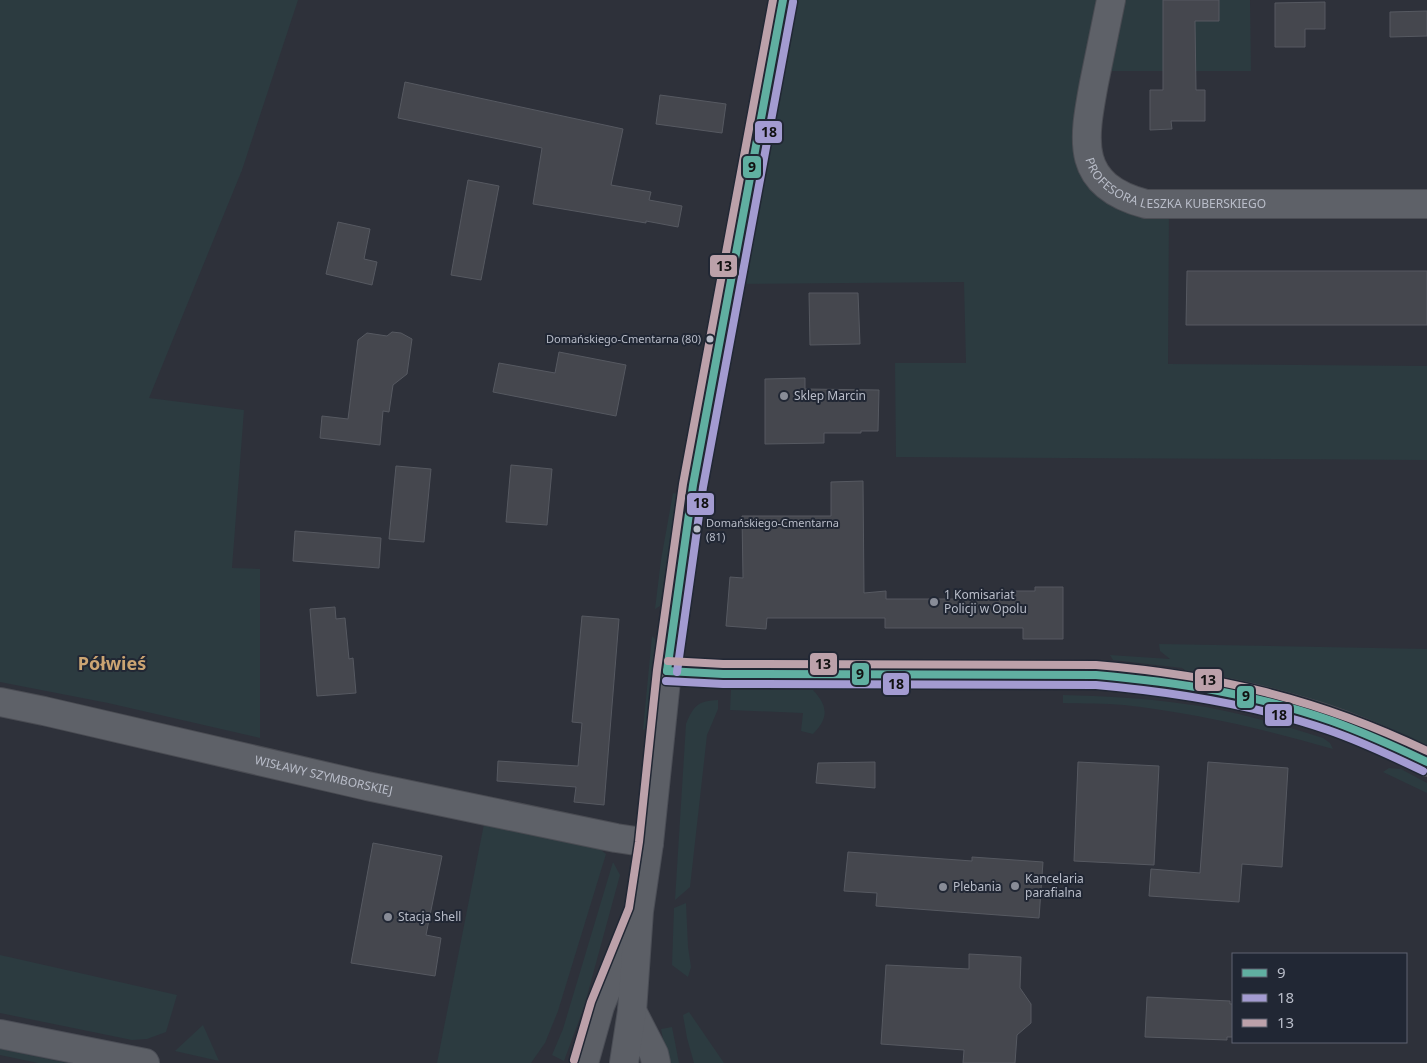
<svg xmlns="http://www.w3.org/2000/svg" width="1427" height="1063" viewBox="0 0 1427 1063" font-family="'Noto Sans',sans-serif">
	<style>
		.green { fill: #2c3b40 }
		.building { fill: #45474e; stroke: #565961 }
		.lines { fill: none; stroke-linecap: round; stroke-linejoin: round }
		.minor-casing { stroke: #4a4c53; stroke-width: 30 }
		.secondary-casing { stroke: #4b4e56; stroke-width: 30 }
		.minor { stroke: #5e6168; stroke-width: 28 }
		.secondary { stroke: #5c5f66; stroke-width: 28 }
		.bus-1-casing { stroke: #212734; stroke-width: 11 }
		.bus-2-casing { stroke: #212734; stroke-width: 11 }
		.bus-3-casing { stroke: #212734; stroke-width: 11 }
		.bus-1 { stroke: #60afa1; stroke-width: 8 }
		.bus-2 { stroke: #a39bd1; stroke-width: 8 }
		.bus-3 { stroke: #bca1aa; stroke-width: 8 }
		.bus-dot { fill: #b9bdc9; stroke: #212734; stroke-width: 2 }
		.poi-dot { fill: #888c97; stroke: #212734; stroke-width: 2 }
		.labels { text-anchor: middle; stroke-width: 4; stroke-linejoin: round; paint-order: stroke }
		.bus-label { font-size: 11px; fill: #b9bdc9; stroke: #212734; text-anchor: end }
		.street-label { font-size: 12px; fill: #b9bdc9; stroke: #212734 }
		.poi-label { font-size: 12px; fill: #b9bdc9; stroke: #212734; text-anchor: start }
		.district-label { font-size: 18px; font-weight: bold; fill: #cba472; stroke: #212734 }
		.line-badge { stroke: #212734; stroke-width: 2 }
		.pale-badge-label { font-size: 14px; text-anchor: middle; font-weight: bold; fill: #111 }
	</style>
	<rect width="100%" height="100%" fill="#2e313a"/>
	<!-- green -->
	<g class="green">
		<path d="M0 0H298L242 170 149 398 244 410 232 568 260 569V738L108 703 0 682Z"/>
		<path d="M783 0H1250L1251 71H1097L1094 172 1169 204 1168 364 1427 366V460L896 457 895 363H966L964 282 729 284Z"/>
		<path d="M673 493 678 494 660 606 655 609 661 560Z"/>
		<path d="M652 636 656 640 648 727 643 730Z"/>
		<path d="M1159 644 1427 649V762L1209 689 1182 668 1113 660 1110 655 1170 659 1160 651Z"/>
		<path d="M731 690H813C828 706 829 718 813 734L801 731 803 713 730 710Z"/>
		<path d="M1063 695C1104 696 1145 698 1185 704 1232 710 1278 724 1323 738L1330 743 1333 749C1264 729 1195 713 1124 705 1104 703 1083 704 1063 703Z"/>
		<path d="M718 700V709L707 735 690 887 675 900 686 724C694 705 698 701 718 700Z"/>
		<path d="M1389 768 1401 769 1427 783V793L1383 772Z"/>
		<path d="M484 824 596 846 606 854 558 1011 545 1043 531 1063H437Z"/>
		<path d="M613 862 620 875 584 1007 564 1061 552 1055 563 1029Z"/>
		<path d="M686 903 688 947 691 967 688 977 672 965 674 908Z"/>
		<path d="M0 955 177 995 166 1032 147 1039 132 1040 0 1013Z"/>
		<path d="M689 1012 724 1063H694L687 1038 683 1015Z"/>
		<path d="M203 1025 219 1061 175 1051Z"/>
		<path d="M672 1027 679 1063H668L661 1029Z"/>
		<path d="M0 1049 67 1063H38L0 1055Z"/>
	</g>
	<!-- building -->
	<g class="building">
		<path d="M1163 0H1219V21H1195L1196 90H1205V121H1171L1172 129 1150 130V90H1163Z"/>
		<path d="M1325 2V29H1305V47H1275V3Z"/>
		<path d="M1427 11V36L1390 37V12Z"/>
		<path d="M405 82 623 129 611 185 651 192 649 200 682 206 678 227 646 221V223L533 204 542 148 398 118Z"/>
		<path d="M660 95 726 104 722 133 656 124Z"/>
		<path d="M468 180 499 186 481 280 451 275Z"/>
		<path d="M338 222 370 229 364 259 377 262 372 285 326 274Z"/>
		<path d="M1187 271H1427V325H1186Z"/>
		<path d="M809 293H858L860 344 810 345Z"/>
		<path d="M392 332 401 333 412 339 407 374 393 385 389 412 383 411 380 445 320 438 322 416 348 419 358 340 367 333 387 336Z"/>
		<path d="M559 352 626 365 616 416 493 392 499 363 555 373Z"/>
		<path d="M805 378V389L879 390 878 431H861V433H824V443L765 444V379Z"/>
		<path d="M511 465 552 469 547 525 506 522Z"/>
		<path d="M396 466 431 469 424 542 389 539Z"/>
		<path d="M863 481 864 593 886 591V599H986V591H1035V587H1063V639H1023V628H885V618H767L766 629 726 626 730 577 743 578 742 516H831V482Z"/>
		<path d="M295 531 381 538 379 568 293 561Z"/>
		<path d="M335 607 336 619 345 618 349 659 353 658 356 693 317 696 310 609Z"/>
		<path d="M582 616 619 619 604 805 574 802 576 787 497 781 498 761 578 766 582 723 572 722Z"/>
		<path d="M875 762V788L816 783 818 763Z"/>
		<path d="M1078 762 1159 766 1154 865 1074 861Z"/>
		<path d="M1208 762 1288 768 1282 867 1242 864 1239 902 1149 896 1151 869 1200 873Z"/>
		<path d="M373 843 442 856 426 935 441 938 435 976 351 963Z"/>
		<path d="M848 852 972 861V857L1043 862 1039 918 876 906 877 893 844 891Z"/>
		<path d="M969 954 1021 957 1020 988 1031 1004V1023L1017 1035 1015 1063H963L964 1050 881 1044 886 965 969 969Z"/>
		<path d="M1147 997 1230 1001V1004H1233V1037H1227V1040L1145 1037Z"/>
	</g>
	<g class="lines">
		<!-- minor casing -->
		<g class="minor-casing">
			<g id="minor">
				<path id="s1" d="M1111 0C1105 28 1100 55 1094 83 1083 142 1075 185 1146 204H1427"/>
				<path d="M667 671 723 674 1096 675C1171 681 1245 693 1317 716 1355 728 1392 745 1427 762"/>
				<path id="s2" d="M0 702 44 711 367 786 616 838 649 843"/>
			</g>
		</g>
		<!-- secondary casing -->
		<g class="secondary-casing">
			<g id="secondary">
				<path d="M632 1011 654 1054 656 1063"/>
				<path d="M0 1034 145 1063"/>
				<path d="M584 1063 600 1006 630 933"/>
				<path d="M624 1063 632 1011 639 911 649 843 667 671 693 485 783 0"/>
			</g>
		</g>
		<!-- minor -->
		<use href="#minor" class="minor"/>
		<!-- secondary -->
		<use href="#secondary" class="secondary"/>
		<!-- bus-1 casing -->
		<g class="bus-1-casing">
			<g id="bus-1">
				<path d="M667 671 723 674 1096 675C1176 682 1256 694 1332 721 1365 733 1396 747 1427 762"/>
				<path d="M667 671 693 485 783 0"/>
			</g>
		</g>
		<!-- bus-2 casing -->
		<g class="bus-2-casing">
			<g id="bus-2">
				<path d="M677 672 703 487 793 2"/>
				<path d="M666 681 723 684 1096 685C1174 692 1253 704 1328 730 1360 741 1392 756 1423 771"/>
			</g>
		</g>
		<!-- bus-3 casing -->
		<g class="bus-3-casing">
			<g id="bus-3">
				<path d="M668 661 723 664 1096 665C1216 675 1319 699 1427 751"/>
				<path d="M574 1060 591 1002 629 908 639 842 657 670 683 484 773 0"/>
			</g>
		</g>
		<!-- bus-1 -->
		<use href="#bus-1" class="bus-1"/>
		<!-- bus-2 -->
		<use href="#bus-2" class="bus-2"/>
		<!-- bus-3 -->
		<use href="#bus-3" class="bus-3"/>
	</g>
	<!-- markers -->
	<g class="bus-dot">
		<circle cx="710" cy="339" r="4.5"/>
		<circle cx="697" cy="529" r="4.5"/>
	</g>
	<g class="poi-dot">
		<circle cx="784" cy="396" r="5"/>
		<circle cx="934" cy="602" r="5"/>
		<circle cx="1015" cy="886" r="5"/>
		<circle cx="943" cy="887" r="5"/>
		<circle cx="388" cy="917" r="5"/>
	</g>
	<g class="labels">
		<!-- bus labels -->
		<g class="bus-label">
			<text x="701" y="343">Domańskiego-Cmentarna (80)</text>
			<text x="706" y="527" text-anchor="start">Domańskiego-Cmentarna<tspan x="706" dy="14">(81)</tspan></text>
		</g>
		<!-- street labels -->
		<g class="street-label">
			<text dy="4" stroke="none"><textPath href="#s1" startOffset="259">PROFESORA LESZKA KUBERSKIEGO</textPath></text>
			<text dy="4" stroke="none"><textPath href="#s2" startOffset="332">WISŁAWY SZYMBORSKIEJ</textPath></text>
		</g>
		<!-- poi labels -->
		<g class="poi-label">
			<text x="794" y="400">Sklep Marcin</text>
			<text x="944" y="599">1 Komisariat<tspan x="944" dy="14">Policji w Opolu</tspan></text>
			<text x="1025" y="883">Kancelaria<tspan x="1025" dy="14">parafialna</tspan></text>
			<text x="953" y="891">Plebania</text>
			<text x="398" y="921">Stacja Shell</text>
		</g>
		<!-- district labels -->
		<g class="district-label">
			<text x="112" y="670">Półwieś</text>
		</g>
	</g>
	<g class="line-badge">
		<rect x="754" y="120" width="29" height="24" rx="5" fill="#a39bd1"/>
		<rect x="742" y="155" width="20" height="24" rx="5" fill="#60afa1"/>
		<rect x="709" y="254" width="29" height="24" rx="5" fill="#bca1aa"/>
		<rect x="686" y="492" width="29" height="24" rx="5" fill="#a39bd1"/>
		<rect x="809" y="652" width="29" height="24" rx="5" fill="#bca1aa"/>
		<rect x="851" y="662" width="19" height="24" rx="5" fill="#60afa1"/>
		<rect x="1194" y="668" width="29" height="24" rx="5" fill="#bca1aa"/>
		<rect x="882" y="672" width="28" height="24" rx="5" fill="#a39bd1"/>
		<rect x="1236" y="685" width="19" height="24" rx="5" fill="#60afa1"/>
		<rect x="1264" y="703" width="29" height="24" rx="5" fill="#a39bd1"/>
	</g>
	<g class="pale-badge-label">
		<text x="769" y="137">18</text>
		<text x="752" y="172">9</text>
		<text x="724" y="271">13</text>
		<text x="701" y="508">18</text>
		<text x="823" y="669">13</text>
		<text x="860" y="679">9</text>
		<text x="1208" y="685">13</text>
		<text x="896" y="689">18</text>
		<text x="1246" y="701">9</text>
		<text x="1279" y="720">18</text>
	</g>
	<!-- legend -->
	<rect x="1232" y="953" width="175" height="90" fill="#212734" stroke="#5e6370"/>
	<rect x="1242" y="969" width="25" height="8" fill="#60afa1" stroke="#5e6370"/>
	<text x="1277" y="978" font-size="15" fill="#b9bdc9">9</text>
	<rect x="1242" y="994" width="25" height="8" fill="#a39bd1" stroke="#5e6370"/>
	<text x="1277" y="1003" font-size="15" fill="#b9bdc9">18</text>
	<rect x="1242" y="1019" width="25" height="8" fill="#bca1aa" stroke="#5e6370"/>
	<text x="1277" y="1028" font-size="15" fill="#b9bdc9">13</text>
</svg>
